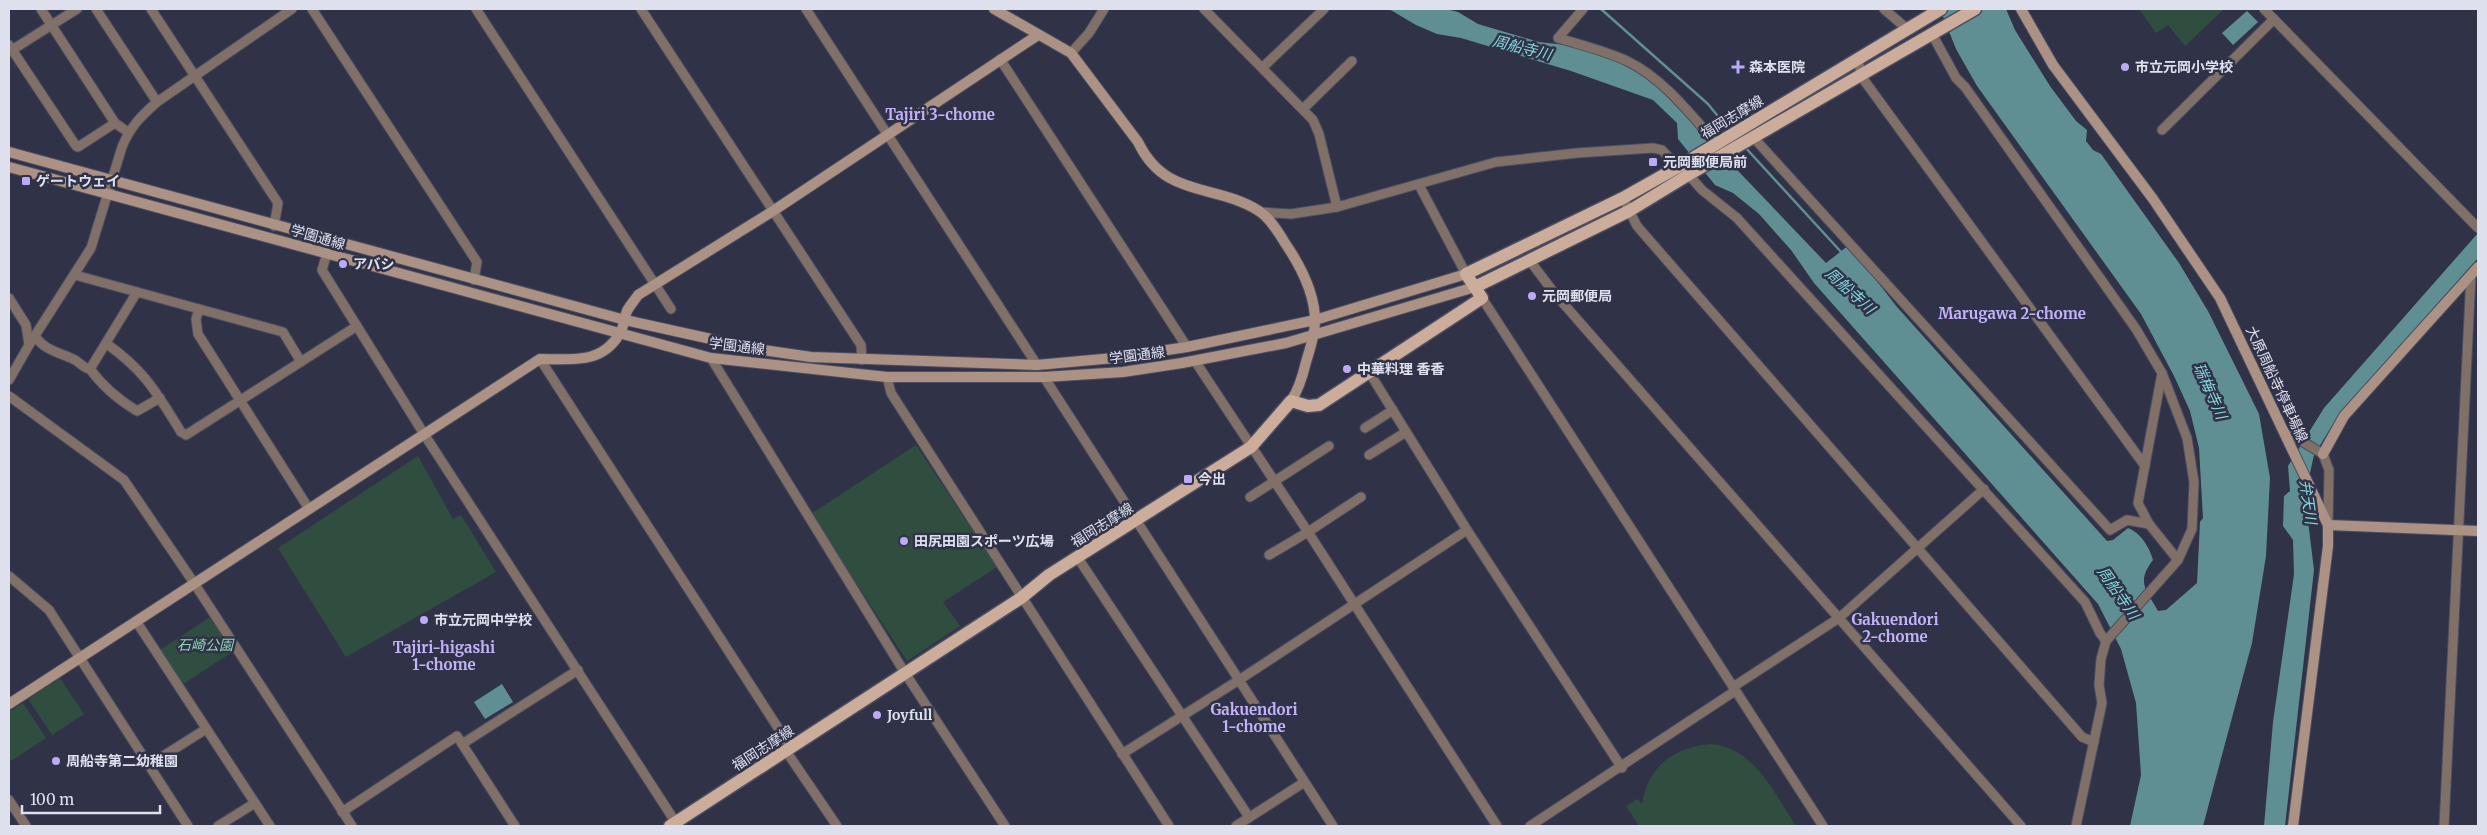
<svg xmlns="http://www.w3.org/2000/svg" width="2487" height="835" viewBox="0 0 2487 835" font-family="Merriweather,'Noto Sans JP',serif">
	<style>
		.green { fill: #304e3f }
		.water { fill: #5f8f92 }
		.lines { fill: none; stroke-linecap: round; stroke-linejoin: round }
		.stream { stroke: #5f8f92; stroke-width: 2.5 }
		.street-casing { stroke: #4c4e63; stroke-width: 11 }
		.secondary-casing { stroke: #4c4e63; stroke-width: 12 }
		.primary-casing { stroke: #4c4e63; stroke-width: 15 }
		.street { stroke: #807068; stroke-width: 9 }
		.secondary { stroke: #ab9284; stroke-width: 10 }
		.primary { stroke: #ccac9a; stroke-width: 12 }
		.poi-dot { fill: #bbaaf6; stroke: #303248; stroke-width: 2 }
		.labels { text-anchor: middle; stroke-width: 5; stroke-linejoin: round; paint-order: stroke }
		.poi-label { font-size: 14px; font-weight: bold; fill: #dee0ee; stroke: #303248; text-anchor: start }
		.street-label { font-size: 14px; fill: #dee0ee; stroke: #303248 }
		.park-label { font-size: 14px; font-style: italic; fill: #91d4b2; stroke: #303248 }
		.water-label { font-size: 15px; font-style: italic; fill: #84d9dd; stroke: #303248 }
		.neighbourhood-label { font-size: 15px; font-weight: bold; fill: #c2b3f9; stroke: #303248 }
	</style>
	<rect width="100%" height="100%" fill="#303248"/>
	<!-- green -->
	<g class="green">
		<path d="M2139 9H2224L2185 46 2168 25 2156 33Z"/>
		<path d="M916 445 997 567 943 602 960 626 907 661 811 514Z"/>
		<path d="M418 456 453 519 461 515 496 572 346 657 278 548Z"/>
		<path d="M212 616 233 649 232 652 185 683 181 682 160 650Z"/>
		<path d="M60 678 84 714 52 735 28 699Z"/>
		<path d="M23 703 46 738 11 761 9 757V712Z"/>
		<path d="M1711 744C1755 748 1774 793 1796 826H1639L1626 806 1637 799 1642 804C1648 766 1674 747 1711 744Z"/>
	</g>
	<!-- water -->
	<g class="water">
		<path d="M1389 9H1446L1458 12 1478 24 1539 42 1566 45 1599 54 1629 66 1655 84 1826 263 1849 245 1897 307 2107 541 2113 540 2128 528C2140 532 2150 548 2153 560 2136 582 2146 590 2158 611L2166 610 2197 583 2200 522 2203 518 2199 448 2190 411 2174 376 2141 314 1977 86 1956 49 1940 9H2006L2015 30 2050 86 2076 121 2087 130 2086 141 2093 150 2101 154 2179 263 2208 311 2259 414 2270 478 2266 556 2252 643 2203 826H2130L2141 775 2136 703 2121 649 2098 604 1814 283 1791 250 1759 214 1733 193 1715 185 1678 139 1677 123 1653 100 1571 71 1461 38 1437 34 1416 25Z"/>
		<path d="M2247 11 2258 22 2233 45 2222 33Z"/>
		<path d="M2478 233V258L2338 416 2314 455 2305 496 2314 570 2285 826H2264L2273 722 2294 574 2293 540 2283 526 2284 496 2290 491 2288 466 2324 408Z"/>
		<path d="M502 684 513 702 485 719 474 702Z"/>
	</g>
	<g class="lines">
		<!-- stream -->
		<g class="stream">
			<path d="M1601 9 1708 104 1730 131"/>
			<path d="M1744 146 1842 253"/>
		</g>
		<!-- street casing -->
		<g class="street-casing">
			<g id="street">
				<path d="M41 9 115 123"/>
				<path d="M96 9 157 102"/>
				<path d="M151 9 278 203 274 226"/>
				<path d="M312 9 477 262 474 280"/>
				<path d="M476 9 671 309"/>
				<path d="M641 9 861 345 862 360"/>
				<path d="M806 9 1037 365"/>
				<path d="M1204 9 1313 120 1319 134 1337 207"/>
				<path d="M1583 9 1558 38C1581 45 1606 51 1627 61 1663 78 1691 115 1717 144"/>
				<path d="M1884 9 1906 28"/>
				<path d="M2264 9 2478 228"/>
				<path d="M1932 34 1956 78 1965 87 2136 329 2162 373 2187 438 2194 482 2192 529 2178 560 2106 641 2101 659 2099 685 2102 703 2076 826"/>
				<path d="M9 45 76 146 78 147 115 123 128 132"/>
				<path d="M12 50 77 9"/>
				<path d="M1071 53 1089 33 1104 9"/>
				<path d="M1858 57 1861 76 2145 466"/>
				<path d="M1000 59 1187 347"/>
				<path d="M1263 67 1324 9"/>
				<path d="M1303 109 1352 61"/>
				<path d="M2162 130 2274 19"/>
				<path d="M1753 137 2110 530 2127 520 2149 524"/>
				<path d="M1688 174 1702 190 1737 218 2085 602 2100 633 2106 641"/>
				<path d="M1419 185 1466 274"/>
				<path d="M1623 198 1637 226 2082 737 2094 742"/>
				<path d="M1260 212 1291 214 1337 207 1496 162 1577 153 1653 148 1662 150 1678 167"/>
				<path d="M327 253 322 270 424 434 678 826"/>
				<path d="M1530 261 1555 294 2021 826"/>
				<path d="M75 275 283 332 301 362"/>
				<path d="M9 298 26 325 29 345 9 380"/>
				<path d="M1482 298 1823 826"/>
				<path d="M199 309 196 319 198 334 309 509"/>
				<path d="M35 336C44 350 58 352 73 359 80 362 83 368 90 369L137 292"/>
				<path d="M107 344C146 372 156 392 181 432L186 435 357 326"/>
				<path d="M29 345 91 248 122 147C130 127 141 116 157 102L292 9"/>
				<path d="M711 358 905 673 1005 826"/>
				<path d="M540 359 791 748"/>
				<path d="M1195 361 1308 532 1497 826"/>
				<path d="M90 369C103 387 119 400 137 411L160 398"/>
				<path d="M1369 372 1467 530 1622 768"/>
				<path d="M2162 373 2138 503 2149 524 2178 560"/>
				<path d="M887 377 891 393 1169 826"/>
				<path d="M1044 377 1333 826"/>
				<path d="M9 396 124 480 194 583 352 826"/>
				<path d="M1365 428 1393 410"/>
				<path d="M2285 431 2323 454 2329 470 2328 525"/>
				<path d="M1369 455 1406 432"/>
				<path d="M1250 497 1329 446"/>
				<path d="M1269 555 1308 532 1361 497"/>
				<path d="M1078 558 1249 817"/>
				<path d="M9 576 49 610 188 826"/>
				<path d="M136 621 270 826"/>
				<path d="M1733 687 1839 618 1984 489"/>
				<path d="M462 744 578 670"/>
				<path d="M786 751 837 826"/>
				<path d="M1122 754 1239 680 1467 530"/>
				<path d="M149 765 206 729"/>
				<path d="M9 800 26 826"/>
				<path d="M342 812 457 736 515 826"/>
				<path d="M218 826 255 803"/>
				<path d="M1236 826 1303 783"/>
				<path d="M1530 826 1735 691"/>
				<path d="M2444 826 2471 275"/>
			</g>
		</g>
		<!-- secondary casing -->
		<g class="secondary-casing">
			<g id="secondary">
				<path d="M994 9 1071 53 1138 142C1165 199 1215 183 1259 211 1270 218 1279 233 1285 243 1300 265 1315 294 1315 321 1315 335 1310 349 1306 362 1303 375 1299 389 1291 401"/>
				<path d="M2021 9 2053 65 2153 199 2220 298 2328 525V546L2293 826"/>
				<path d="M9 152 625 320 756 349 811 357 1037 365 1114 358 1187 347 1315 320 1466 274"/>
				<path d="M9 167 711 358 887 377H1044L1123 372 1182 363 1286 343 1475 287"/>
				<path d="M2323 454 2344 416 2478 267"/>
				<path d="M2328 525 2478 531"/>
				<path d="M9 704 540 359C570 359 602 365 620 333 624 327 624 318 627 311 630 305 635 300 638 295L773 211 1038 35"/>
			</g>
		</g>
		<!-- primary casing -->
		<g class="primary-casing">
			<g id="primary">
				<path d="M1475 287 1629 211 1693 172 1975 9"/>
				<path d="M670 826 1021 598 1049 575 1251 447 1291 401 1308 406 1319 405 1482 298 1466 274 1623 198 1678 167 1941 9"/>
			</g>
		</g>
		<!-- street -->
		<use href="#street" class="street"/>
		<!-- secondary -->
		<use href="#secondary" class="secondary"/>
		<!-- primary -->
		<use href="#primary" class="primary"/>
	</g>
	<!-- markers -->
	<g class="poi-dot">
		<path d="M1735.5 59.5h5v5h5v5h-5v5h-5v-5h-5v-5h5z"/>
		<circle cx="2125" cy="67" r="5"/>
		<rect x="1648" y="157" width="10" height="10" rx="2.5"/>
		<rect x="21" y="176" width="10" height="10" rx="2.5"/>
		<circle cx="343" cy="264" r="5"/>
		<circle cx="1532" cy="296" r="5"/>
		<circle cx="1347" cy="369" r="5"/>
		<rect x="1183" y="474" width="10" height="10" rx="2.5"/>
		<circle cx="904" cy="541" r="5"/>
		<circle cx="424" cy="620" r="5"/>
		<circle cx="877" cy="715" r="5"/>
		<circle cx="56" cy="761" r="5"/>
	</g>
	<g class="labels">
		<!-- poi labels -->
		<g class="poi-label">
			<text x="1749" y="72">森本医院</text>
			<text x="2135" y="72">市立元岡小学校</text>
			<text x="1663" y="167">元岡郵便局前</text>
			<text x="36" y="186">ゲートウェイ</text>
			<text x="353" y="269">アバシ</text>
			<text x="1542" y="301">元岡郵便局</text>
			<text x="1357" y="374">中華料理 香香</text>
			<text x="1198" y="484">今出</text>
			<text x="914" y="546">田尻田園スポーツ広場</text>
			<text x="434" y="625">市立元岡中学校</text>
			<text x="887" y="720">Joyfull</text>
			<text x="66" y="766">周船寺第二幼稚園</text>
		</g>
		<!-- street labels -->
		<g class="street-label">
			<text transform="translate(1732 117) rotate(-31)" y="5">福岡志摩線</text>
			<text transform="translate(318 237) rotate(16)" y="5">学園通線</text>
			<text transform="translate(737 346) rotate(7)" y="5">学園通線</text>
			<text transform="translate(1137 355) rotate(-7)" y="5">学園通線</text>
			<text transform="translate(2277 384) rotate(65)" y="5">大原周船寺停車場線</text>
			<text transform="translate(1102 525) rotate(-32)" y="5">福岡志摩線</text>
			<text transform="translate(763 748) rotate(-33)" y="5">福岡志摩線</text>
		</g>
		<!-- park labels -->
		<g class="park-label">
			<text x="205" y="650">石崎公園</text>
		</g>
		<!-- water labels -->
		<g class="water-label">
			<text transform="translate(1522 48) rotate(14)" y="5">周船寺川</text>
			<text transform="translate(1850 291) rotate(42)" y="5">周船寺川</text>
			<text transform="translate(2210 391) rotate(66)" y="5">瑞梅寺川</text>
			<text transform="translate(2308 502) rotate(82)" y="5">弁天川</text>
			<text transform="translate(2118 593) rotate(55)" y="5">周船寺川</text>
		</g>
		<!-- neighbourhood labels -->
		<g class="neighbourhood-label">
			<text x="940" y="120">Tajiri 3-chome</text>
			<text x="2012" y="319">Marugawa 2-chome</text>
			<text x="1895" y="625">Gakuendori<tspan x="1895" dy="17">2-chome</tspan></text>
			<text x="444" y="653">Tajiri-higashi<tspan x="444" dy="17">1-chome</tspan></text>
			<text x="1254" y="715">Gakuendori<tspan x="1254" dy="17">1-chome</tspan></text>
		</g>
	</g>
	<!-- border -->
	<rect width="2487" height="835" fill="none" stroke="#dee0ee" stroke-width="20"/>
	<!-- scale -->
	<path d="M22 805v8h138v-8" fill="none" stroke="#dee0ee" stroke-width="2.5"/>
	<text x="30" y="805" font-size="15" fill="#dee0ee" stroke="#303248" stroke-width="4" paint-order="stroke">100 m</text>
</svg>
